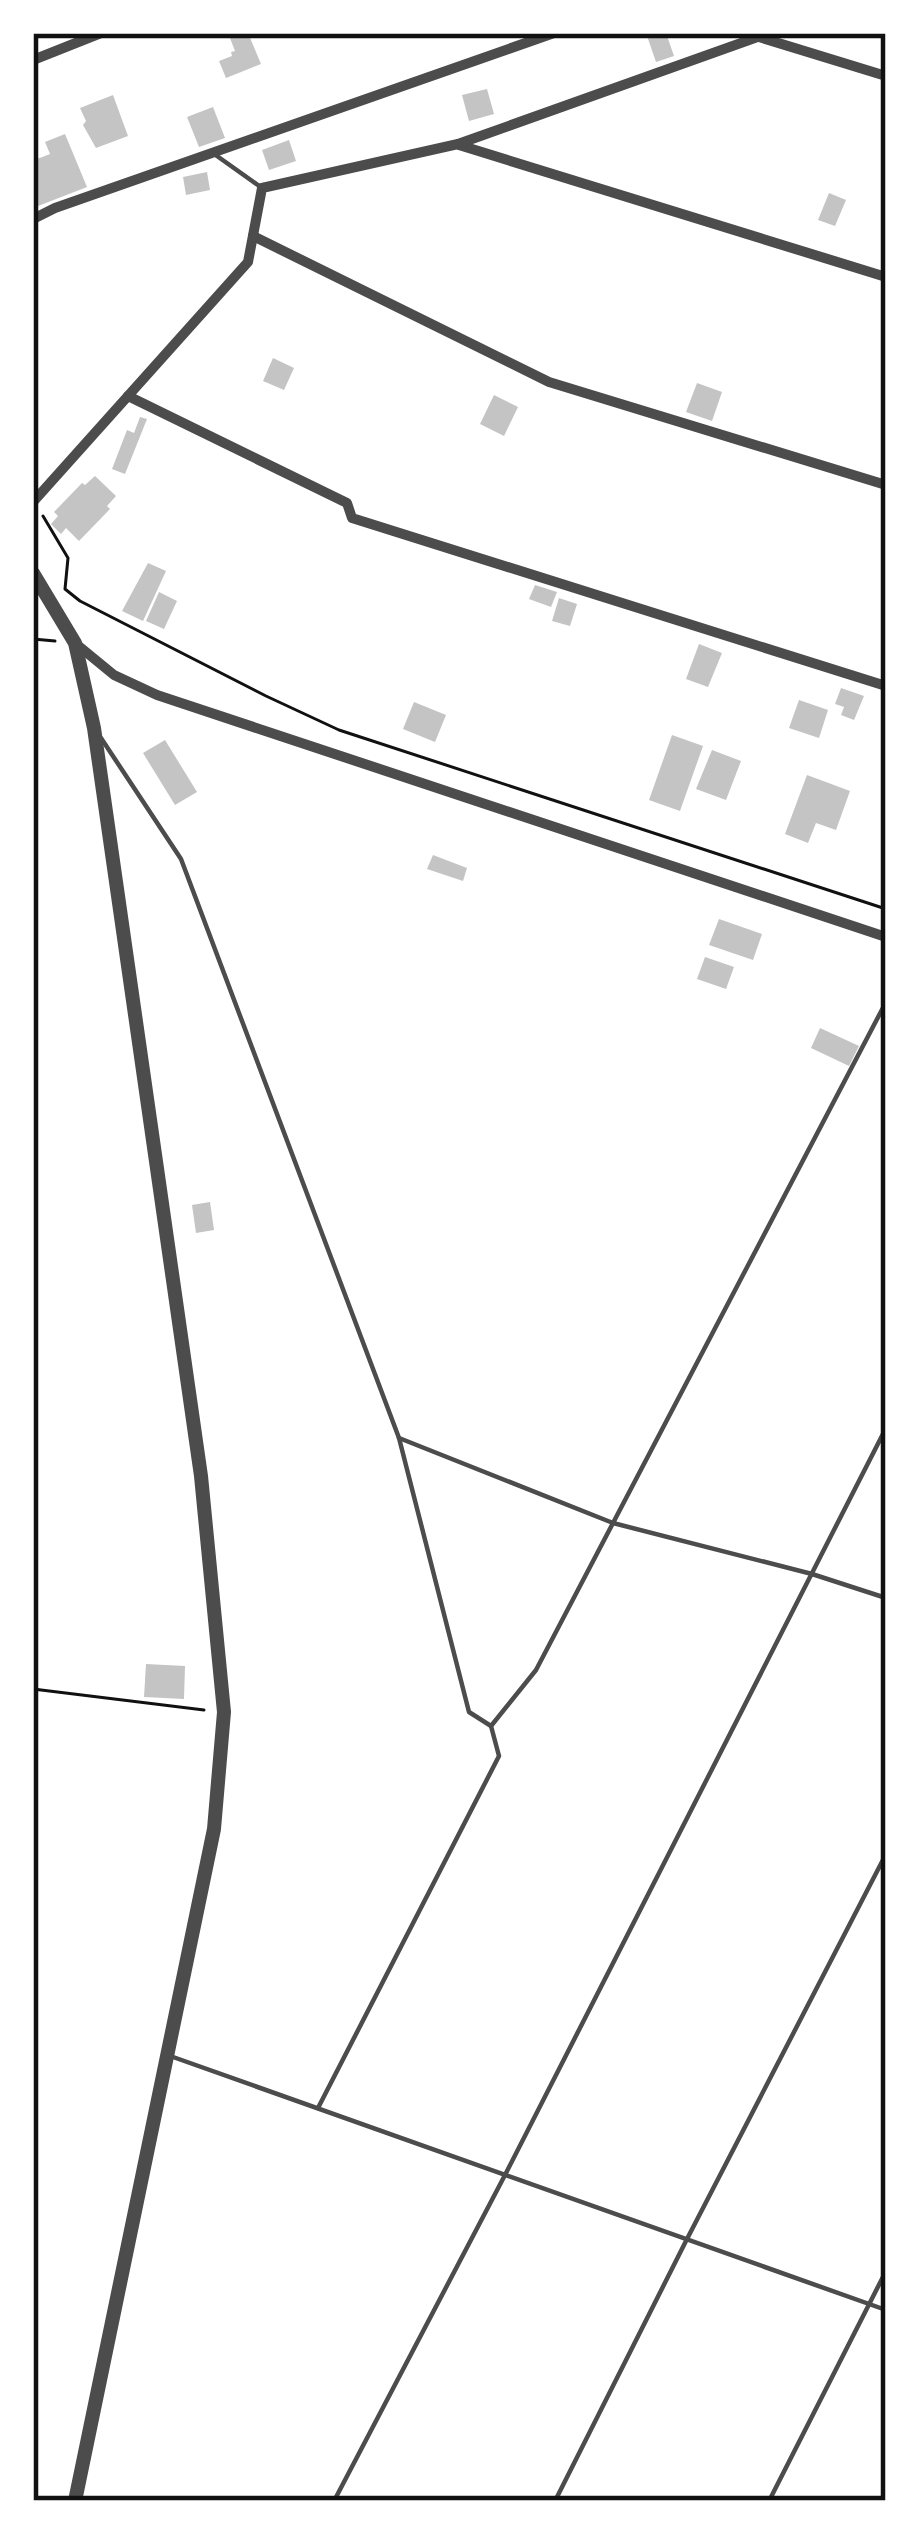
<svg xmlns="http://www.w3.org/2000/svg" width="919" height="2534" viewBox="0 0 919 2534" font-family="Raleway,sans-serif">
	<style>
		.building { fill: #c4c4c4 }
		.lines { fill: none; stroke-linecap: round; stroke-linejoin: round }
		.path { stroke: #111; stroke-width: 3 }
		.service { stroke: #4c4c4c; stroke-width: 4.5 }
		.minor { stroke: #4c4c4c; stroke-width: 10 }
		.tertiary { stroke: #4c4c4c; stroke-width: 14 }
		.neatline { fill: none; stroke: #111; stroke-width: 4.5 }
	</style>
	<rect width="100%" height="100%" fill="#fff"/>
	<!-- building -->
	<g class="building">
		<path d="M228 33H248L261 64 226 78 219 61 232 56 231 52 235 51Z"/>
		<path d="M646 33H666L674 56 656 62Z"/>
		<path d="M487 89 494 114 469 121 462 95Z"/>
		<path d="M113 95 128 136 96 148 83 125 86 121 80 108Z"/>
		<path d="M213 107 225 138 199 147 187 117Z"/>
		<path d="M65 134 87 187 33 208V151L37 159 50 154 45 142Z"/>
		<path d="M289 140 296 161 269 170 262 150Z"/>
		<path d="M207 172 210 190 186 195 183 177Z"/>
		<path d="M829 193 846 200 835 226 818 220Z"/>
		<path d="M273 358 294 368 284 390 263 381Z"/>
		<path d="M697 383 722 392 712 421 686 412Z"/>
		<path d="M494 395 518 407 504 436 480 424Z"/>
		<path d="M140 417 147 419 125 474 112 469 127 430 134 433Z"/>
		<path d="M95 476 116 496 107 506 110 509 79 541 66 528 61 534 51 524 58 516 54 512 82 483 85 485Z"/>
		<path d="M148 563 166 571 143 621 122 611Z"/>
		<path d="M535 585 557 592 551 607 529 599Z"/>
		<path d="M159 592 177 601 164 629 146 621Z"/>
		<path d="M559 598 577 604 570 626 552 621Z"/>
		<path d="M699 644 722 653 708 687 686 679Z"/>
		<path d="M841 688 864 696 854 720 841 715 844 707 835 704Z"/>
		<path d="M799 700 828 710 819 738 789 728Z"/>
		<path d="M414 702 446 715 435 742 403 729Z"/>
		<path d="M672 735 703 746 680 811 649 800Z"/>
		<path d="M165 740 197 792 175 805 143 753Z"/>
		<path d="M712 750 741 761 726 800 696 789Z"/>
		<path d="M807 775 850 791 836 830 816 823 808 843 785 834Z"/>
		<path d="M433 855 467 868 463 881 427 869Z"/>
		<path d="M719 919 762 934 753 960 709 945Z"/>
		<path d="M705 957 734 967 726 989 697 979Z"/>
		<path d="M820 1028 859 1046 849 1066 811 1048Z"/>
		<path d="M210 1202 214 1230 196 1233 192 1205Z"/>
		<path d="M146 1664 185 1666 184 1699 144 1697Z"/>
	</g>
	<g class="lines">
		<!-- path -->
		<g class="path">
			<path d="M43 516 68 558 65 589 80 601 266 696 339 730 886 909"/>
			<path d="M33 639 55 641"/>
			<path d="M33 1670 35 1686"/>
			<path d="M33 1689 204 1710"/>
		</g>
		<!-- service -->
		<g class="service">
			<path d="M217 156 262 188"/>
			<path d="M101 738 181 859 399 1438 469 1712 491 1726"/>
			<path d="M399 1438 613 1523 812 1574 886 1598"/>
			<path d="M173 2057 886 2310"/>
			<path d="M318 2108 499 1756 491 1726 536 1670 886 1002"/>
			<path d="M334 2501 505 2175 886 1428"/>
			<path d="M555 2501 687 2239 886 1854"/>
			<path d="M769 2501 886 2271"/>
		</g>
		<!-- minor -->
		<g class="minor">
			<path d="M759 37 886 76"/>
			<path d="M33 60 101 33"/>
			<path d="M459 145 886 277"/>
			<path d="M33 219 55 208 554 33"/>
			<path d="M253 236 549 382 886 485"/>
			<path d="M128 396 347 503 352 518 886 686"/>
			<path d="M33 502 248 262 262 188 458 144 769 33"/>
			<path d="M75 643 114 675 157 695 886 937"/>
		</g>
		<!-- tertiary -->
		<path class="tertiary" d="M33 573 75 643 94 728 201 1476 224 1712 214 1829 75 2501"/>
	</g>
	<!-- border -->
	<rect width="919" height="2534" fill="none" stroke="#ffffff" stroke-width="72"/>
	<rect x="36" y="36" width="847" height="2462" class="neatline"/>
</svg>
